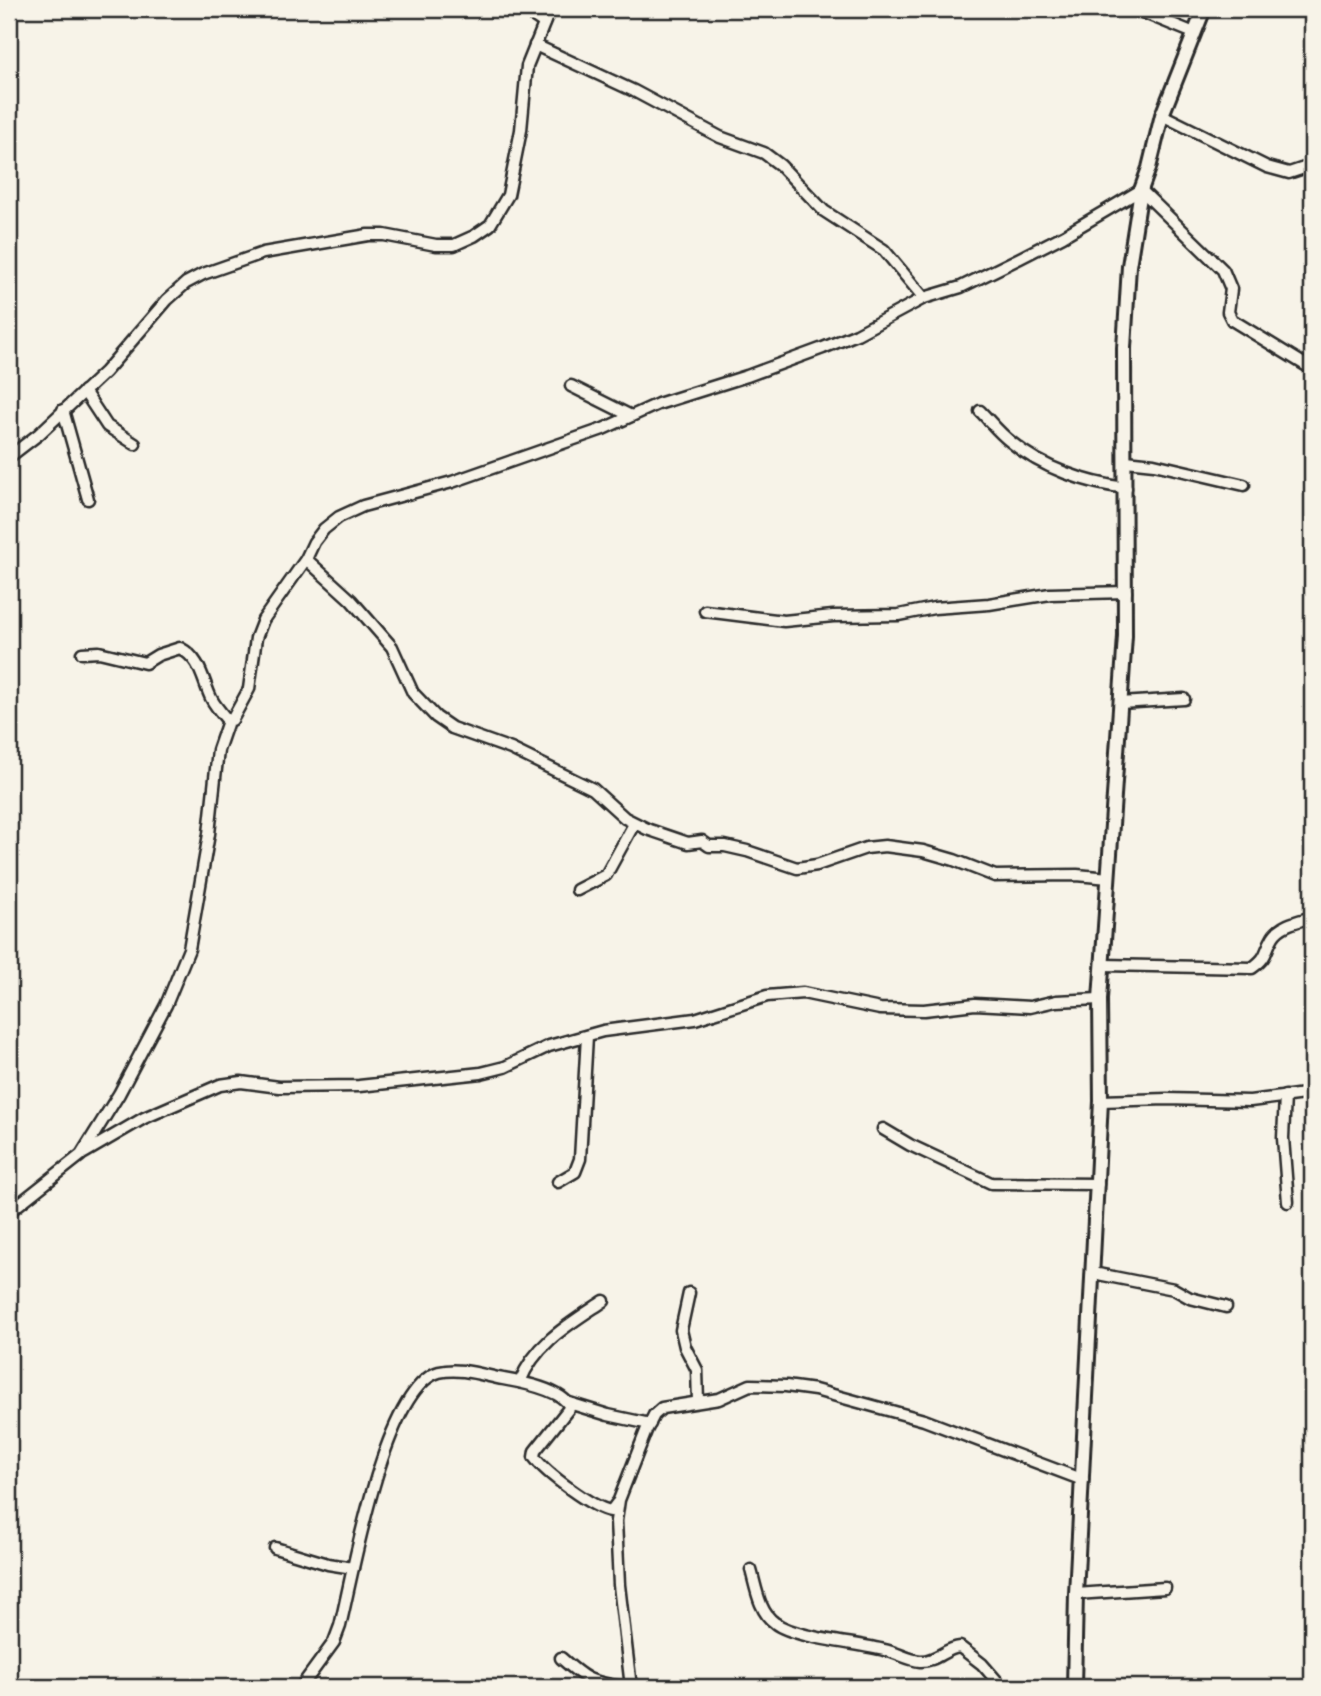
<svg xmlns="http://www.w3.org/2000/svg" width="1321" height="1696" viewBox="0 0 1321 1696" font-family="Itim,sans-serif">
	<style>
		.lines { fill: none; stroke-linecap: round; stroke-linejoin: round }
		.minor-casing { stroke: #2b2b2b; stroke-width: 15 }
		.major-casing { stroke: #2b2b2b; stroke-width: 18 }
		.minor { stroke: #f7f3e8; stroke-width: 10 }
		.major { stroke: #f7f3e8; stroke-width: 12 }
	</style>
	<rect width="100%" height="100%" fill="#f7f3e8"/>
	<filter id="ink" filterUnits="userSpaceOnUse"><feTurbulence type="fractalNoise" baseFrequency=".0143" numOctaves="2"/><feDisplacementMap in="SourceGraphic" scale="14" xChannelSelector="R" yChannelSelector="G"/><feConvolveMatrix kernelMatrix="1 2 1 2 8 2 1 2 1" color-interpolation-filters="sRGB"/></filter>
	<g filter="url(#ink)">
		<g class="lines">
			<!-- minor casing -->
			<g class="minor-casing">
				<g id="minor">
					<path d="M523 9 544 23"/>
					<path d="M1135 9 1194 33"/>
					<path d="M535 45 634 91 720 137 764 153 780 165 824 211 884 250 924 298"/>
					<path d="M1162 115 1267 167 1289 173 1307 167"/>
					<path d="M571 386 631 416"/>
					<path d="M84 391 107 426 135 444"/>
					<path d="M63 410 88 499"/>
					<path d="M980 411C990 421 999 433 1011 442 1042 468 1086 483 1126 488"/>
					<path d="M9 457 39 434 105 372 167 300 186 283 203 274 263 253 368 235H384L436 245H454L474 236 490 225 508 195 521 130 527 66 550 9"/>
					<path d="M1126 461 1154 464 1244 485"/>
					<path d="M306 559 351 600 392 647 413 693 436 717 452 728 511 749 593 789 625 818 647 829 688 843 702 841 709 846H725L747 851 797 868 817 865 866 848 885 846 923 851 954 860 995 876 1077 875 1109 878"/>
					<path d="M705 611 784 621 833 616 899 615 934 608 989 604 1050 594 1126 592"/>
					<path d="M82 653 99 652 145 663 158 655 180 648C201 659 202 679 211 698 215 706 222 714 228 721"/>
					<path d="M1120 703 1184 699"/>
					<path d="M577 890 606 875 634 824"/>
					<path d="M1103 965 1252 968C1269 956 1264 952 1273 937 1281 924 1299 921 1312 917"/>
					<path d="M1285 1096 1283 1138 1288 1202"/>
					<path d="M1101 1101 1167 1099 1250 1101 1312 1093"/>
					<path d="M883 1129 910 1145 991 1183 1098 1184"/>
					<path d="M84 1153 144 1118 220 1085 241 1082 279 1087 359 1086 481 1073 505 1067 549 1046 603 1031 695 1019 767 996 803 993 880 1009 924 1010 975 1004 1030 1007 1056 1001 1100 999"/>
					<path d="M558 1182 575 1172 580 1159 587 1036"/>
					<path d="M9 1212 81 1155 119 1094 166 1005 189 949 209 834 218 750 228 721 232 720 249 689 256 638 263 620 306 559 314 542 324 529 339 517 363 506 452 482 603 429 658 404 747 376 823 348 857 334 924 298 961 287 1020 258 1063 236 1141 190 1223 270 1231 289 1228 312 1232 320 1312 369"/>
					<path d="M1093 1273 1174 1289 1190 1298 1226 1307"/>
					<path d="M689 1293 681 1330 685 1347 697 1370 698 1401H702"/>
					<path d="M520 1382C535 1343 571 1323 604 1301"/>
					<path d="M569 1403 608 1415 650 1424"/>
					<path d="M275 1548 328 1564 353 1568"/>
					<path d="M751 1570C756 1587 759 1612 775 1623 794 1638 858 1643 884 1650 896 1652 908 1660 920 1661 936 1662 945 1648 960 1647L982 1664 1002 1687"/>
					<path d="M1076 1594 1165 1588"/>
					<path d="M561 1658C586 1680 588 1681 621 1687"/>
					<path d="M301 1687 334 1642 340 1626C353 1574 384 1388 439 1372 460 1367 482 1375 503 1379 520 1382 562 1389 570 1407L535 1451 534 1457C546 1473 592 1508 611 1511L617 1503"/>
					<path d="M631 1687 619 1585 616 1521 619 1500 646 1431 654 1415 662 1408 719 1399 750 1385 786 1386 815 1390 924 1420 1083 1480"/>
				</g>
			</g>
			<!-- major casing -->
			<g class="major-casing">
				<path id="major" d="M1074 1687 1076 1594 1101 1101 1100 999 1125 636 1124 348 1129 266 1141 190 1149 168 1162 115 1204 9"/>
			</g>
			<!-- minor -->
			<use href="#minor" class="minor"/>
			<!-- major -->
			<use href="#major" class="major"/>
		</g>
	</g>
	<!-- margin -->
	<rect width="1321" height="1696" fill="none" stroke="#f7f3e8" stroke-width="35"/>
	<rect x="18" y="18" width="1286" height="1661" fill="none" stroke="#2b2b2b" stroke-width="2.5" filter="url(#ink)"/>
</svg>
